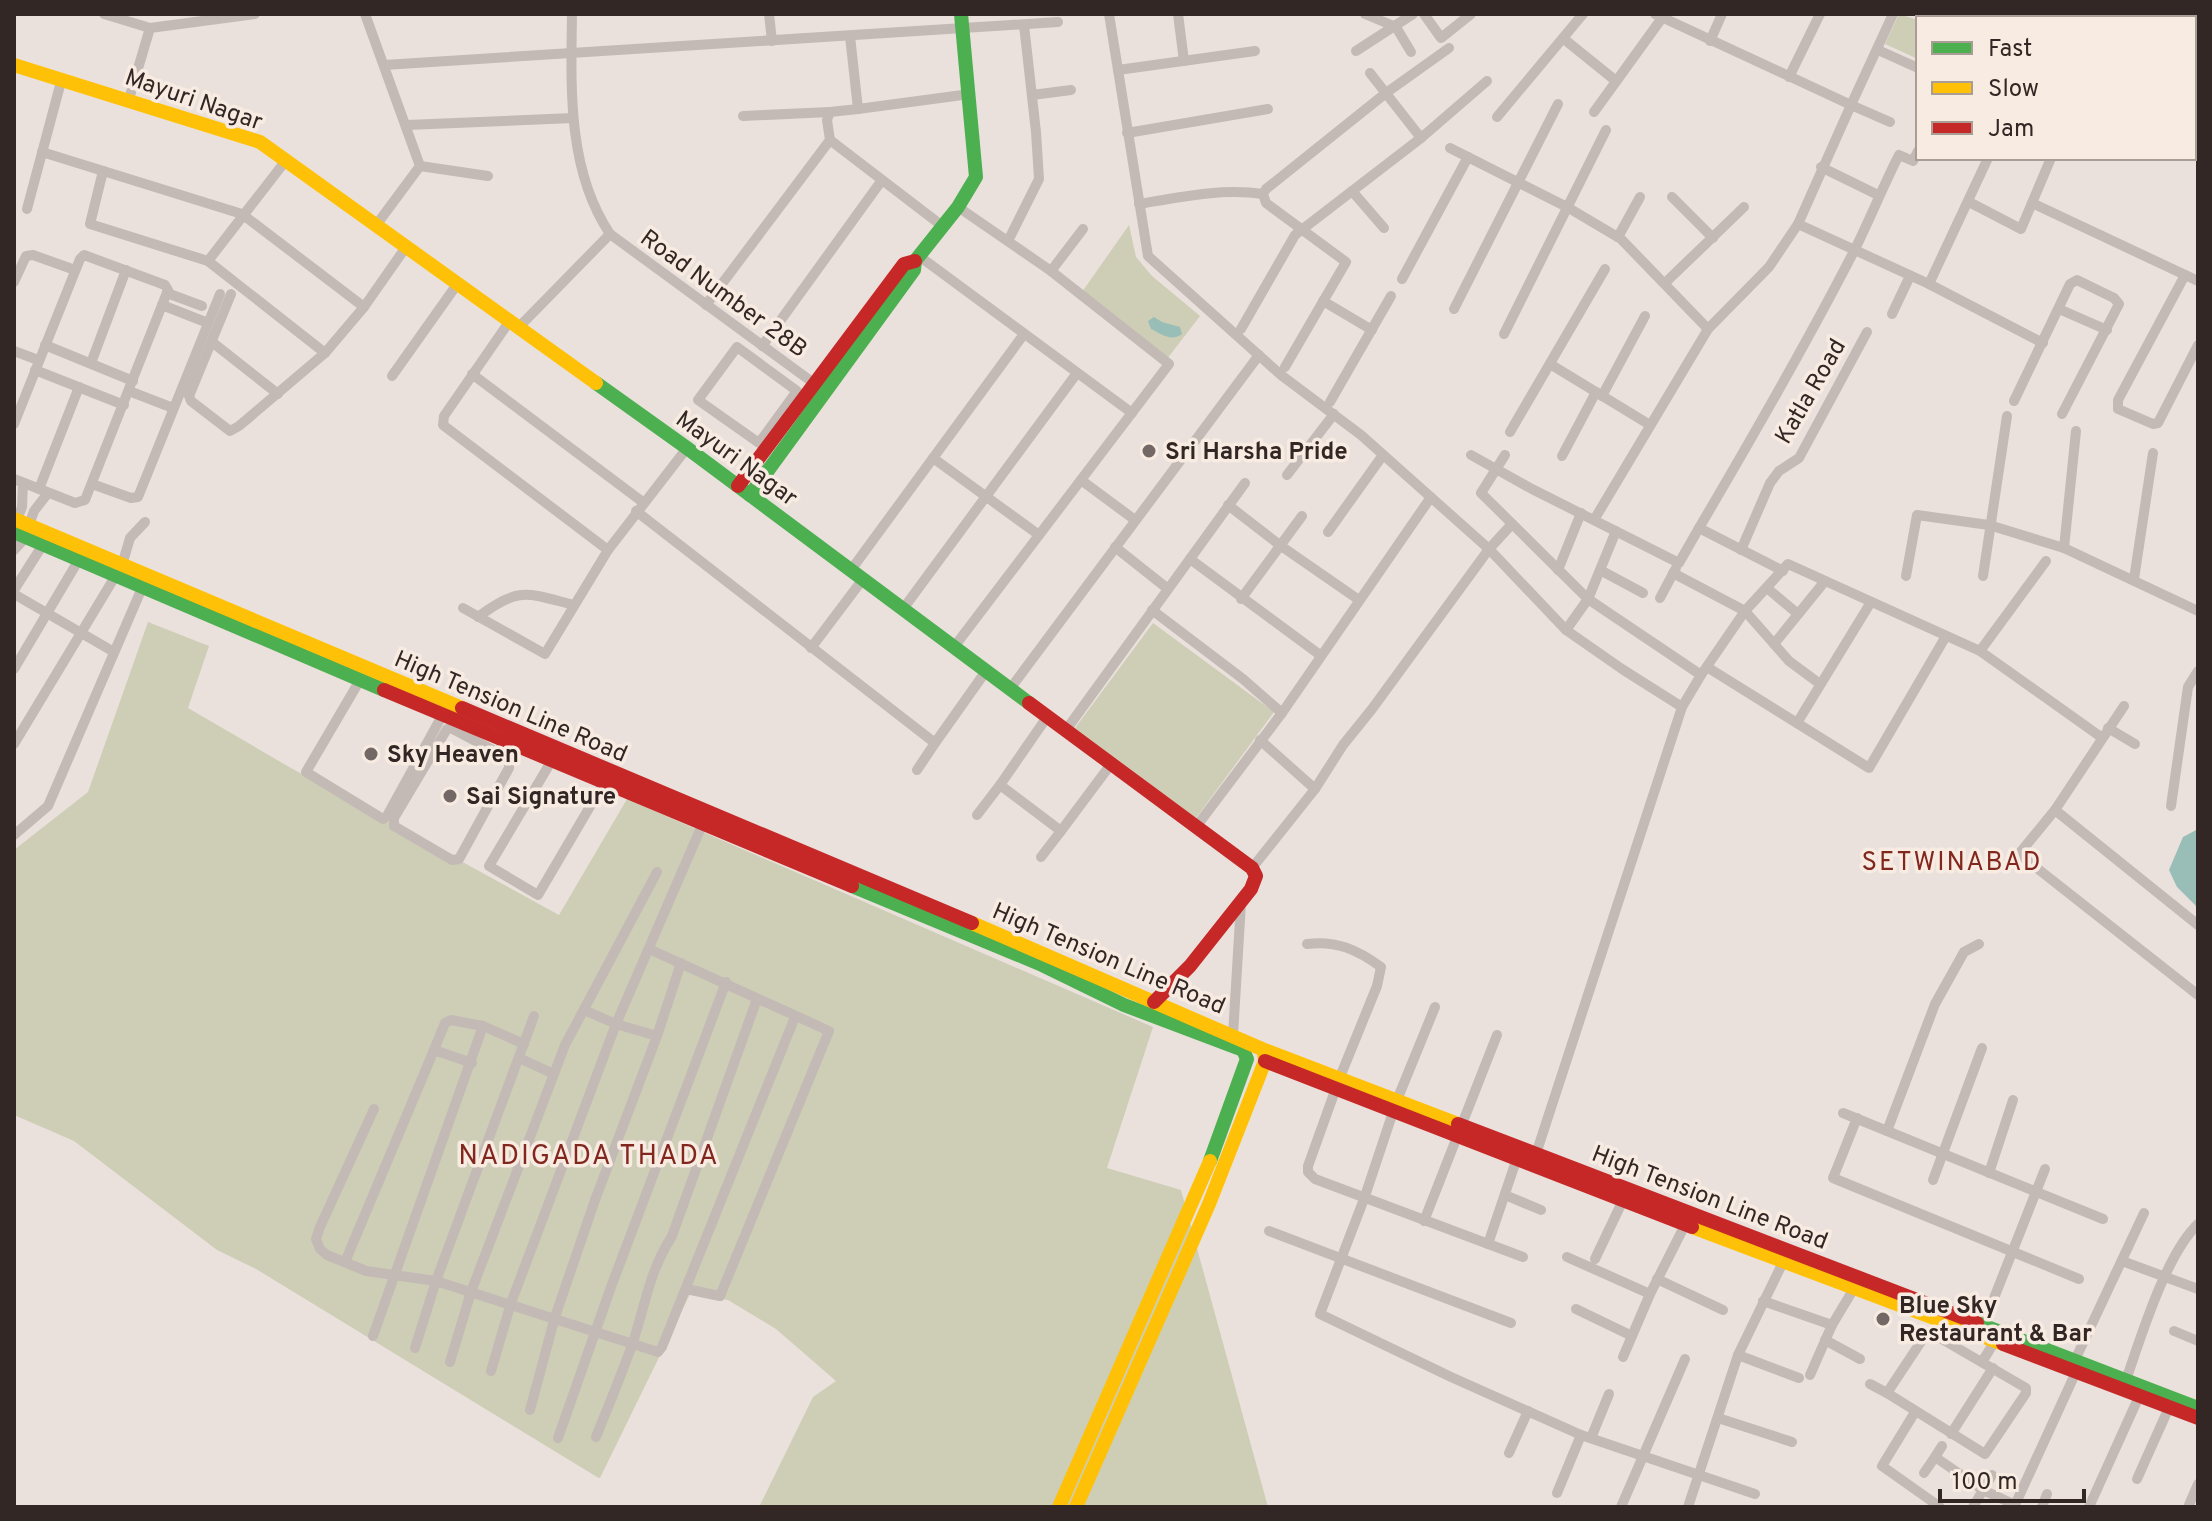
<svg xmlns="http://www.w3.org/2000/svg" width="2212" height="1521" viewBox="0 0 2212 1521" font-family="Overpass,sans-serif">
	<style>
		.green { fill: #ceceb6 }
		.water { fill: #99bdb7 }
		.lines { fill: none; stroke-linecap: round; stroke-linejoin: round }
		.street { stroke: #c3bab6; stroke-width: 10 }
		.fast { stroke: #4caf50; stroke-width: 14 }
		.slow { stroke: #ffc107; stroke-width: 14 }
		.jam { stroke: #c62828; stroke-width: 14 }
		.poi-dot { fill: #736865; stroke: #f8ebe2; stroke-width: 3 }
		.labels { text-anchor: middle; stroke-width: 7; stroke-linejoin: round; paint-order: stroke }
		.street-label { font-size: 24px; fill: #332725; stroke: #f8ebe2 }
		.poi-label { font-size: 24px; font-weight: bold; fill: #332725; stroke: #f8ebe2; text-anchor: start }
		.neighbourhood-label { font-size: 26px; letter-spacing: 2px; fill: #81271e; stroke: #f8ebe2 }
		.quarter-label { font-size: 28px; letter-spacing: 2px; fill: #81271e; stroke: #f8ebe2 }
	</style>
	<rect width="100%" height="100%" fill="#eae1dc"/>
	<!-- green -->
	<g class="green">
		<path d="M1899 14 1918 20V59L1885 44Z"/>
		<path d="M1129 225 1136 257 1152 276 1200 316 1167 359 1082 292Z"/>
		<path d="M148 622 209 646 188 708 291 768 559 915 627 799 1153 1027 1107 1168 1181 1190 1268 1507H759L813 1397 836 1381 776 1329 728 1300 690 1294 600 1478 597 1477 256 1269 217 1250 74 1141 14 1115V850L88 792Z"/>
		<path d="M1153 623 1274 712 1196 818 1075 728Z"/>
	</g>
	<!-- water -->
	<g class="water">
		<path d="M1154 317 1162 322 1180 327 1182 334C1172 342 1161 334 1151 329L1148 321Z"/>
		<path d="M2198 829V908L2177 887 2169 870 2183 837Z"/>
	</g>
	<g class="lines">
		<!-- street -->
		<g class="street">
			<path d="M104 14 150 28"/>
			<path d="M365 14 420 166 377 224"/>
			<path d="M572 14C571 87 567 170 610 234L819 387"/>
			<path d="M769 14 772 41"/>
			<path d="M1109 14 1148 256 1281 375 1361 435 1489 549 1566 630 1622 669 1682 707"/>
			<path d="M1178 14 1184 61"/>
			<path d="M1365 14 1396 27 1411 52"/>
			<path d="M1424 14 1441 38 1471 14"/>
			<path d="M1655 14 1851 105 1893 14"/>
			<path d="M1940 14 1949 18"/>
			<path d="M2066 14 2067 18"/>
			<path d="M2133 14V18"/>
			<path d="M1992 18 1994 14"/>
			<path d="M850 36 858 109 830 112 827 120 830 140 941 225"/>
			<path d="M1564 39 1616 81"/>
			<path d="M1710 41 1722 14"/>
			<path d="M2194 47 2198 46"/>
			<path d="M1878 50 1918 68"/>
			<path d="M1356 51 1413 14"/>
			<path d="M384 65 1058 22"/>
			<path d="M1118 70 1255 51"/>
			<path d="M1370 73 1421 138"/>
			<path d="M1789 77 1820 14"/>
			<path d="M1032 95 1071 90"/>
			<path d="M129 99 150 28 255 14"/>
			<path d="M858 109 970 94"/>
			<path d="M1594 112 1662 18"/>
			<path d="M743 116 830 112"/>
			<path d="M1497 117 1583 14"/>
			<path d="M407 125 573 118"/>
			<path d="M1127 133 1268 109"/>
			<path d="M1450 148 1567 207 1621 239 1708 329"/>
			<path d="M42 152 242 214 364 307"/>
			<path d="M420 166 488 176"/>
			<path d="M1821 167 1878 195"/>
			<path d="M103 171 90 224 208 261 287 159"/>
			<path d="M1352 191 1384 228"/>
			<path d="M1672 197 1713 238"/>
			<path d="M1969 202 2021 229 2051 158"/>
			<path d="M2032 203 2198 281"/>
			<path d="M1139 204C1180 197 1222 188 1263 194"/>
			<path d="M27 209 62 78"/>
			<path d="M1798 224 1929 284 2043 343"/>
			<path d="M1618 237 1640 197"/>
			<path d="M1008 241 1039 179 1036 132 1024 25"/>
			<path d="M919 256 1132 413"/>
			<path d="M208 261 325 353"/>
			<path d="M1051 271 1083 229"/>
			<path d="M2185 275 2118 400V409L2153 424 2158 423 2198 345"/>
			<path d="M1402 279 1468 157"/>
			<path d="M14 282 26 256 33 255 75 270"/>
			<path d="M1665 283 1744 207"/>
			<path d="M1929 284 1988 158"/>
			<path d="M167 293 202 306"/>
			<path d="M231 294 189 396 191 401 230 431 239 426 325 353 364 307 406 247"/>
			<path d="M1323 301 1372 330"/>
			<path d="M162 305 208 323"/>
			<path d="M706 305 830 140"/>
			<path d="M1454 309 1558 104"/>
			<path d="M2059 309 2107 330"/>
			<path d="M1892 314 1910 276"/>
			<path d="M509 322 444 416 443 425 608 550"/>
			<path d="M519 327 610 234"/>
			<path d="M1241 329 1295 235 1421 138 1487 81"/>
			<path d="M1504 334 1606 130"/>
			<path d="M212 342 278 394"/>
			<path d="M45 345 133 381"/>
			<path d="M762 346 882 180"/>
			<path d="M737 347 797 391 759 443 698 400Z"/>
			<path d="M14 351 38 360"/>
			<path d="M91 363 126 270"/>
			<path d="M1550 364 1650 425"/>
			<path d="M1285 367 1346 262 1266 203 1263 194 1266 189 1386 93 1449 48"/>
			<path d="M35 370 124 405"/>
			<path d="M472 374 644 503"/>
			<path d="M392 376 458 283"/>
			<path d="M129 391 173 408"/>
			<path d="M1602 396 1645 316"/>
			<path d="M2014 401 2070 284 2077 280 2114 298 2119 304 2062 414"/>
			<path d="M1330 402 1391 296"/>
			<path d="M14 424 80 259 84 255 165 285 168 290 85 500 75 503 14 479"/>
			<path d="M1510 432 1605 269"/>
			<path d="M1471 455 1532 489 1679 563 1699 528 1783 571"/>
			<path d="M1505 455 1481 493 1588 599 1701 675"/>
			<path d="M1562 456 1596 392"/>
			<path d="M933 458 1039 535"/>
			<path d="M1287 475 1334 414"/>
			<path d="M1081 480 1135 520"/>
			<path d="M92 484 131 498 138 497 220 294"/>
			<path d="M39 489 79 387"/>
			<path d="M1228 505 1281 546 1359 600"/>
			<path d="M636 511 935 743 986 671"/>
			<path d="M17 520 22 507 23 483"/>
			<path d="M1594 520 1708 329 1769 267 1798 224 1851 105 1890 122"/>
			<path d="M29 525 34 511 48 493"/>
			<path d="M1699 528C1752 438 1804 348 1852 255 1869 222 1882 188 1899 155L1913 161 1918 151"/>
			<path d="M1328 532 1383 455"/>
			<path d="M1115 547 1168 589"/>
			<path d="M2064 548 2076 431"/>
			<path d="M14 550 26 537"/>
			<path d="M1741 550 1770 483 1779 471 1799 458 1867 332"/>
			<path d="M1190 559 1320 655"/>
			<path d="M851 570 1024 334"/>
			<path d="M1558 570 1581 513"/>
			<path d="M1600 570 1643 593"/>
			<path d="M1673 573 1745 611 1789 661 1820 684"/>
			<path d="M1906 576 1917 515 1989 525 2064 548 2198 611"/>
			<path d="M1983 576 2007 416"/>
			<path d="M2134 579 2153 453"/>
			<path d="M1767 588 1798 614"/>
			<path d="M14 590 42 546"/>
			<path d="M14 594 114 652"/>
			<path d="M1660 598 1676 568"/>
			<path d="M1241 599 1302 516"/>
			<path d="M463 608 545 654 608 550 687 448"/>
			<path d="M903 609 1077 373"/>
			<path d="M1152 610 1243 679 1282 713"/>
			<path d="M478 617C519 586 527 593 574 605"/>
			<path d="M1566 630 1588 599 1616 531"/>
			<path d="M1774 644 1825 581"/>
			<path d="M954 647 1169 364 1051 271 958 207"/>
			<path d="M811 648 863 579"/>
			<path d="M1980 651 2046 561"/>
			<path d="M1707 667 1869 768 1946 636"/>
			<path d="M14 669 78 561"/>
			<path d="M360 680 306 772 383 819 387 816 443 714"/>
			<path d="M1010 689 1259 355"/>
			<path d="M2124 706 2055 810 2198 925"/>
			<path d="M1047 717 1000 785 1061 831 1111 764"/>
			<path d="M1797 723 1871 602"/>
			<path d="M2108 728 2135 744"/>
			<path d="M1066 730 1245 483"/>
			<path d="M1260 740 1315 789"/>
			<path d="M14 744 122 565 130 538 145 522"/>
			<path d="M502 755 451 728 447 729 394 818V826L452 860 459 859 509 768V762L499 752 504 739"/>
			<path d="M555 755 489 866 538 895 605 781"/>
			<path d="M917 770 935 743"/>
			<path d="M2171 806 2188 687 2198 671"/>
			<path d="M2055 810 2019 854 2198 995"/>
			<path d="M977 815 1000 785"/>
			<path d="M1196 827 1282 713 1431 497"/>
			<path d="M14 835 48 806 142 588"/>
			<path d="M1041 857 1061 831"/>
			<path d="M1252 868 1315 789 1343 745 1372 709 1489 549 1512 524"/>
			<path d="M1307 944C1336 940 1358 950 1381 967L1377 986 1340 1077 1308 1166V1172L1315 1179 1523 1257"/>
			<path d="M649 949 829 1031 720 1296 686 1289"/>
			<path d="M1435 1007 1397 1100 1364 1199 1320 1314 1451 1377 1581 1435 1755 1494"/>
			<path d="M1233 1035 1241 903"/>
			<path d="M657 1036 681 963"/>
			<path d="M434 1050 445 1023 451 1020 483 1026"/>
			<path d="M519 1058 554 1074"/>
			<path d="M374 1109 320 1227 316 1239 320 1249 327 1255 366 1271 436 1281 658 1352 662 1347 795 1017"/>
			<path d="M1843 1113 2103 1219"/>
			<path d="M1857 1118 1833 1178 2079 1279"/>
			<path d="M1887 1131 1935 1004 1964 952 1979 944"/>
			<path d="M1534 1160 1682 707 1701 675 1745 611 1788 564 1980 651 2101 737"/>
			<path d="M1989 1173 2013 1100"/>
			<path d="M1933 1180 1982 1048"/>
			<path d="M1505 1195 1541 1210"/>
			<path d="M1424 1221 1497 1035"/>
			<path d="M1269 1231 1511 1323"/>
			<path d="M1488 1244 1518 1155"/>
			<path d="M1567 1257 1650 1294"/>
			<path d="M1595 1259 1625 1196"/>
			<path d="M2122 1261 2198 1289"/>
			<path d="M345 1262 434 1050 472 1063"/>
			<path d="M1657 1279 1723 1310"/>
			<path d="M1763 1301 1832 1325"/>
			<path d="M1576 1309 1632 1336"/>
			<path d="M1928 1331 2026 1388V1393L1985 1454 1887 1393Z"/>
			<path d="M1981 1331 2045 1169"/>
			<path d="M2174 1331 2198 1341"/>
			<path d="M373 1336 483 1026 524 1044"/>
			<path d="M1825 1340 1860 1359"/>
			<path d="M415 1348 436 1281 534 1016"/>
			<path d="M1738 1355 1799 1378"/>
			<path d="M1623 1357 1650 1294 1687 1221"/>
			<path d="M2075 1360 2144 1213"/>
			<path d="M450 1362 471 1292 565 1045 657 872"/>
			<path d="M1982 1362 1995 1341"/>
			<path d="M491 1371 511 1303 616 1024 703 823"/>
			<path d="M1810 1375 1832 1325 1856 1285"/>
			<path d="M2126 1380C2141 1337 2166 1254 2198 1224"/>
			<path d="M1870 1384 1887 1393"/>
			<path d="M530 1410 555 1317 595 1200 657 1036 616 1024 584 1010"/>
			<path d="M1915 1412 1882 1466 1940 1507"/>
			<path d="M1718 1418 1792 1442"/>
			<path d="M1951 1434 1993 1368"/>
			<path d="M596 1437C608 1407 621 1376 632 1345 646 1304 648 1274 672 1236L757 999"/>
			<path d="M558 1438 611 1287 726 982"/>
			<path d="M1591 1438 1609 1394"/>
			<path d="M1509 1453 1528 1411"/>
			<path d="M1935 1457 1942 1446"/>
			<path d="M1924 1473 1935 1457 1983 1490 2015 1505 2076 1372"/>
			<path d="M2137 1479 2171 1403"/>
			<path d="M1557 1493 1581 1435"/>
			<path d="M2189 1505 2198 1484"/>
			<path d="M1621 1507 1685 1359"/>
			<path d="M1688 1507 1738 1355 1786 1256"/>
			<path d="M1973 1507 1992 1475"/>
			<path d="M2042 1507 2047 1494"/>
			<path d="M2089 1507 2141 1392"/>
		</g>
		<!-- fast -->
		<g class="fast">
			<path d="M596 383 687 448 1029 703"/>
			<path d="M750 495 914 270 915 261 958 207 976 177 961 14"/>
			<path d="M14 532 384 690"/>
			<path d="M852 886 1040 964 1124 1005 1243 1050 1247 1059 1210 1161"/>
			<path d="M1977 1323 2198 1408"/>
		</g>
		<!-- slow -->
		<g class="slow">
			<path d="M14 65 260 142 596 383"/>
			<path d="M14 519 462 708"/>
			<path d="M972 923 1262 1049 1458 1124"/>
			<path d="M1692 1227 2003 1344"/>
			<path d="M1059 1507 1210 1161"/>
			<path d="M1076 1507 1209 1204 1265 1061 1264 1053"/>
		</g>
		<!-- jam -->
		<g class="jam">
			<path d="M738 486 904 264 915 261"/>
			<path d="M384 690 852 886"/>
			<path d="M1029 703 1252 868 1256 876 1251 889 1190 966 1154 1002"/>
			<path d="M462 708 972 923"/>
			<path d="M1265 1061 1692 1227"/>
			<path d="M1458 1124 1977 1323"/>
			<path d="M2003 1344 2198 1418"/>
		</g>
	</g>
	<!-- markers -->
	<g class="poi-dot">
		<circle cx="1149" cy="451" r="8"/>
		<circle cx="371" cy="754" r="8"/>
		<circle cx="450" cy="796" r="8"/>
		<circle cx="1883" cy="1319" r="8"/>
	</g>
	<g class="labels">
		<!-- street labels -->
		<g class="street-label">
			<text transform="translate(194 99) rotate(19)" y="8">Mayuri Nagar</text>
			<text transform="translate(724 293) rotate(36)" y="8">Road Number 28B</text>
			<text transform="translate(1810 391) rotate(-60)" y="8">Katla Road</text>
			<text transform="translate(737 458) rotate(36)" y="8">Mayuri Nagar</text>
			<text transform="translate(511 706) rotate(23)" y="8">High Tension Line Road</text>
			<text transform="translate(1109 958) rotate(23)" y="8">High Tension Line Road</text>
			<text transform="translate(1710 1197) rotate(21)" y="8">High Tension Line Road</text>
		</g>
		<!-- poi labels -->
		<g class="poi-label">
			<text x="1165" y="459">Sri Harsha Pride</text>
			<text x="387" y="762">Sky Heaven</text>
			<text x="466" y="804">Sai Signature</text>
			<text x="1899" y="1313">Blue Sky<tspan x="1899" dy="28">Restaurant &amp; Bar</tspan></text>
		</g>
		<!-- neighbourhood labels -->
		<g class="neighbourhood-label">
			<text x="1952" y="870">SETWINABAD</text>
		</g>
		<!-- quarter labels -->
		<g class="quarter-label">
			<text x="589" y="1164">NADIGADA THADA</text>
		</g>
	</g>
	<!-- border -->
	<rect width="2212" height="1521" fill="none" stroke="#332725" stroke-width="32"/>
	<!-- legend -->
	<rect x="1916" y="16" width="280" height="144" fill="#f8ebe2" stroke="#a99d96" stroke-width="2"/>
	<rect x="1932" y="42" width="40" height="12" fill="#4caf50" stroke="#a99d96" stroke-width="2"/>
	<text x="1988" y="56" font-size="24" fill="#332725">Fast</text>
	<rect x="1932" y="82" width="40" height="12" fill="#ffc107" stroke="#a99d96" stroke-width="2"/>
	<text x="1988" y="96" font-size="24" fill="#332725">Slow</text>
	<rect x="1932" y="122" width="40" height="12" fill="#c62828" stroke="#a99d96" stroke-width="2"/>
	<text x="1988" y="136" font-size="24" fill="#332725">Jam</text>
	<!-- scale -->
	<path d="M1940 1489v12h144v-12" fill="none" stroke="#332725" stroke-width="4"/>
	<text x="1952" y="1489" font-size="24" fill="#332725" stroke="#f8ebe2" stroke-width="6" paint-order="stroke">100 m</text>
</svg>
